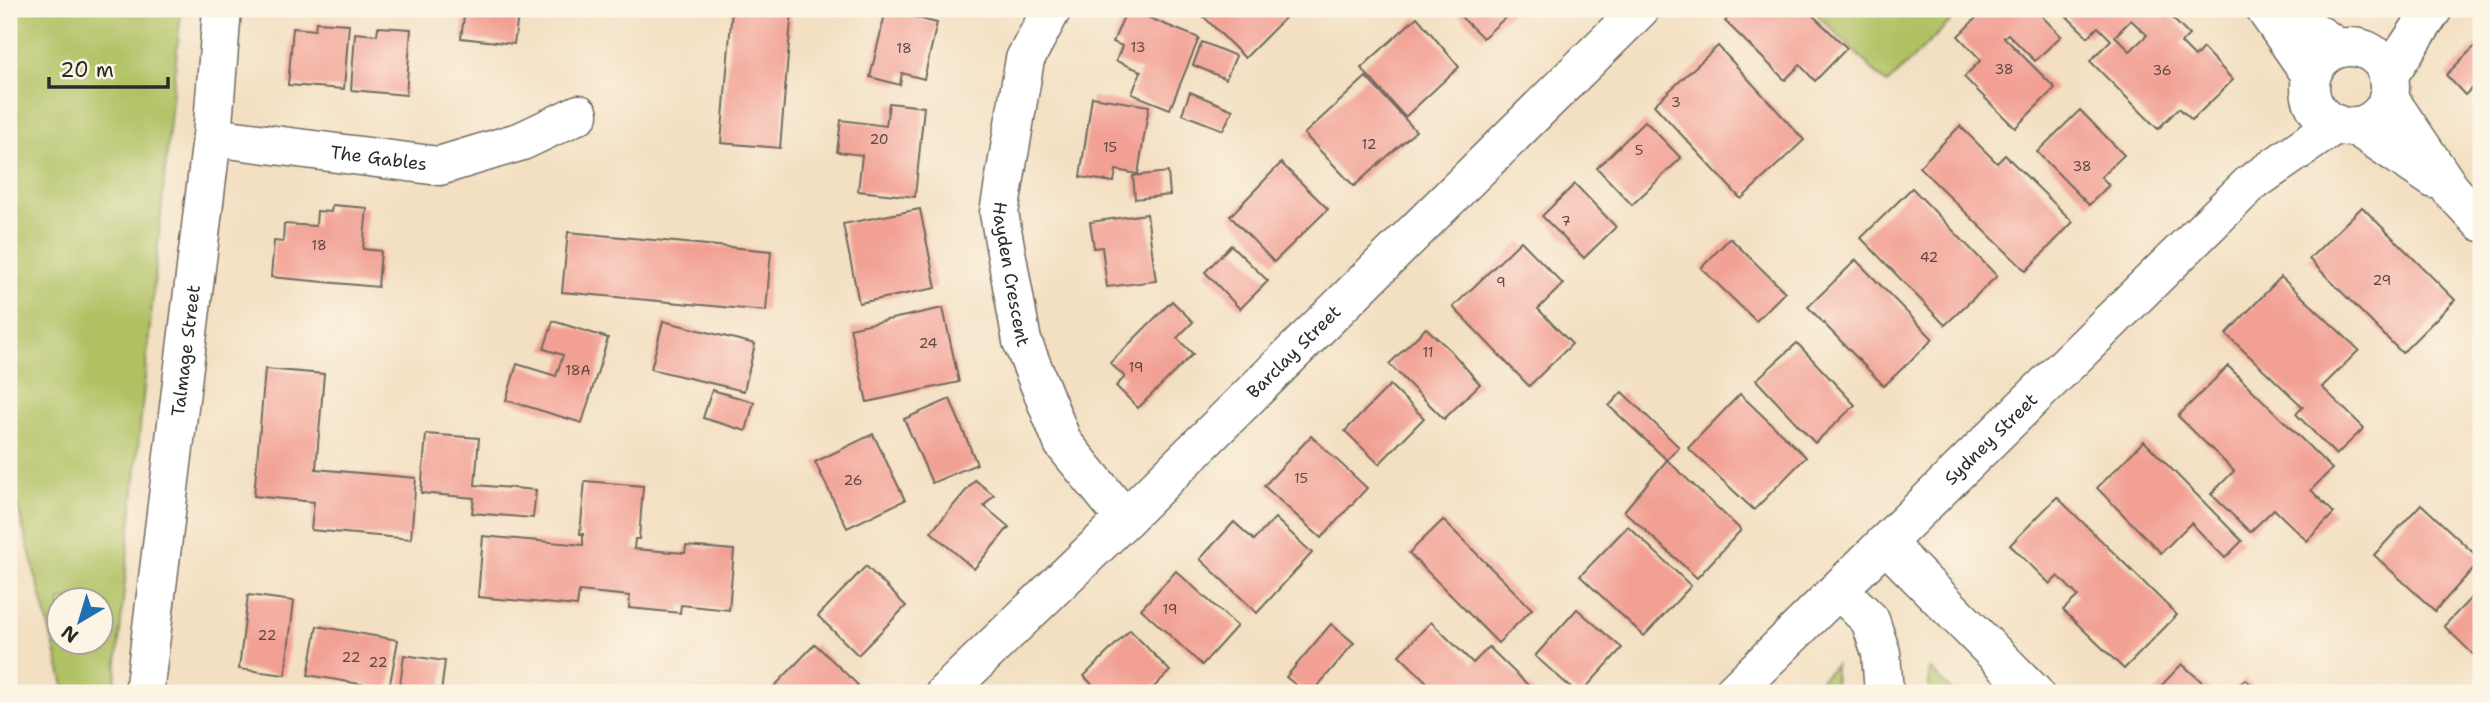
<svg xmlns="http://www.w3.org/2000/svg" width="2490" height="702" viewBox="0 0 2490 702" font-family="'Shantell Sans',sans-serif">
	<style>
		.green { fill: #b0c164; stroke: #6e7648; stroke-width: 2; fill-rule: evenodd }
		.building { fill: #f2a094; fill-rule: evenodd }
		.lines { fill: none; stroke-linecap: round; stroke-linejoin: round }
		.minor-casing { stroke: #716a60; stroke-width: 41 }
		.tertiary-casing { stroke: #716a60; stroke-width: 41 }
		.minor { stroke: #fff; stroke-width: 38 }
		.tertiary { stroke: #fff; stroke-width: 38 }
		.labels { text-anchor: middle; stroke-width: 7; stroke-linejoin: round; paint-order: stroke }
		.number-label { font-size: 14px; fill: #5d4845 }
		.street-label { font-size: 18px; fill: #2b2b2b; stroke: #fcf5e5 }
	</style>
	<rect width="100%" height="100%" fill="#fcf5e5"/>
	<filter id="ink" filterUnits="userSpaceOnUse"><feTurbulence type="fractalNoise" baseFrequency=".0143" numOctaves="2"/><feDisplacementMap in="SourceGraphic" scale="14" xChannelSelector="R" yChannelSelector="G"/><feConvolveMatrix kernelMatrix="1 2 1 2 8 2 1 2 1" color-interpolation-filters="sRGB"/></filter>
	<filter id="wash" filterUnits="userSpaceOnUse"><feTurbulence type="fractalNoise" baseFrequency=".00686" numOctaves="4" result="noise"/><feDisplacementMap in="SourceGraphic" scale="28" xChannelSelector="R" yChannelSelector="G"/><feGaussianBlur stdDeviation="1.57" result="paint"/><feColorMatrix in="noise" values="0 0 0 0 0 0 0 0 0 0 0 0 0 0 0 0 0 1.4 0 .05"/><feComposite in="paint" operator="in"/></filter>
	<g filter="url(#wash)">
		<rect width="100%" height="100%" fill="#f3dfc1"/>
		<!-- green -->
		<g class="green">
			<path d="M9 9H181L114 693H66L20 515 9 484ZM60 600H102V642H60Z"/>
			<path d="M1812 9H1963L1887 84Z"/>
			<path d="M1835 665V693H1807Z"/>
			<path d="M1929 668 1954 693H1929Z"/>
		</g>
		<g id="blocks">
			<!-- building -->
			<g class="building">
				<path d="M465 9H519L514 44 461 38Z"/>
				<path d="M732 9H792L780 148 721 143Z"/>
				<path d="M1127 9 1199 38 1170 109 1132 94 1141 71 1116 61 1122 46 1113 42Z"/>
				<path d="M1196 9H1294L1245 58Z"/>
				<path d="M1453 9H1515L1483 38Z"/>
				<path d="M1738 9H1787L1792 14 1798 9H1806L1847 48 1815 81 1800 65 1785 80 1725 21Z"/>
				<path d="M1985 9H2035L2061 36 2035 61 2008 34 2004 37 2055 88 2015 128 1964 77 1981 60 1958 36Z"/>
				<path d="M2059 9H2157L2165 17 2168 14 2189 35 2181 43 2195 57 2203 48 2233 80 2192 120 2179 108 2158 129 2090 61 2111 40 2098 27 2088 37ZM2131 20 2147 35 2130 51 2115 36Z"/>
				<path d="M886 10 937 23 924 79 902 73 900 85 870 77Z"/>
				<path d="M1417 17 1459 67 1405 117 1361 68Z"/>
				<path d="M316 22 349 24 344 89 288 85 293 28 315 30Z"/>
				<path d="M378 27 411 29 406 95 351 90 355 33 377 35Z"/>
				<path d="M2481 40V99L2471 89 2465 95 2446 75Z"/>
				<path d="M1202 42 1236 56 1226 79 1193 65Z"/>
				<path d="M1718 46 1804 140 1741 199 1654 105Z"/>
				<path d="M1366 77 1416 131 1354 186 1304 134Z"/>
				<path d="M1190 92 1233 110 1223 130 1182 114Z"/>
				<path d="M1092 97 1149 106 1138 174 1116 170 1114 182 1080 177Z"/>
				<path d="M889 103 924 107 915 197 858 191 862 155 837 152 841 120 886 126Z"/>
				<path d="M2080 110 2124 155 2101 177 2109 185 2089 205 2037 152Z"/>
				<path d="M1645 121 1681 158 1632 205 1597 168Z"/>
				<path d="M1960 126 1997 163 2005 155 2073 222 2026 271 1919 167Z"/>
				<path d="M1281 163 1328 209 1274 262 1230 216Z"/>
				<path d="M1168 172 1170 195 1135 199 1133 176Z"/>
				<path d="M1575 184 1616 227 1584 258 1542 216Z"/>
				<path d="M1912 188 1997 276 1945 325 1861 238Z"/>
				<path d="M332 205 367 208 363 249 381 251 378 287 271 277 274 241 283 242 284 224 316 226 317 211 331 212Z"/>
				<path d="M2362 207 2455 300 2402 353 2309 259Z"/>
				<path d="M920 209 936 288 859 303 843 224Z"/>
				<path d="M1147 214 1156 281 1107 287 1102 247 1094 248 1090 222Z"/>
				<path d="M568 232 771 251 766 311 562 292Z"/>
				<path d="M1730 238 1785 292 1756 321 1701 268Z"/>
				<path d="M1521 241 1563 284 1538 309 1572 344 1529 386 1453 307Z"/>
				<path d="M1231 245 1268 281 1240 309 1205 272Z"/>
				<path d="M1856 260 1933 339 1884 386 1808 307Z"/>
				<path d="M2281 277 2359 350 2322 387 2364 428 2336 455 2296 414 2303 407 2226 334Z"/>
				<path d="M1172 301 1193 322 1177 338 1193 354 1138 408 1116 386 1125 377 1110 363Z"/>
				<path d="M943 308 959 382 867 402 850 328Z"/>
				<path d="M553 321 608 338 582 423 506 400 517 364 556 376 563 355 544 349Z"/>
				<path d="M663 321 755 344 744 391 651 369Z"/>
				<path d="M1426 328 1450 350 1480 384 1444 419 1389 364Z"/>
				<path d="M1797 343 1855 405 1815 443 1756 380Z"/>
				<path d="M2228 366 2332 469 2311 490 2334 513 2307 541 2274 509 2250 532 2211 494 2234 471 2178 416Z"/>
				<path d="M265 369 324 374 316 469 416 478 411 539 311 530 314 502 254 496Z"/>
				<path d="M1390 385 1424 418 1379 464 1345 431Z"/>
				<path d="M712 390 754 402 746 431 703 418Z"/>
				<path d="M1622 392 1679 447 1667 460 1609 406Z"/>
				<path d="M1740 394 1806 457 1754 510 1688 448Z"/>
				<path d="M950 399 977 464 932 483 904 419Z"/>
				<path d="M426 434 479 438 475 485 536 490 533 518 472 513 474 498 421 493Z"/>
				<path d="M873 434 905 500 847 528 815 462Z"/>
				<path d="M1311 436 1367 488 1321 538 1264 486Z"/>
				<path d="M2144 441 2242 541 2225 558 2191 523 2161 553 2097 488Z"/>
				<path d="M1667 460 1741 530 1697 578 1624 511Z"/>
				<path d="M975 480 994 495 984 506 1009 527 974 569 931 532Z"/>
				<path d="M585 481 643 486 639 539H635L634 549 685 553 686 546 734 550 729 610 681 605 680 613 629 608 630 596 579 591 577 606 478 597 483 536 583 545V534H580Z"/>
				<path d="M2057 497 2177 615 2124 669 2063 610 2078 596 2058 576 2050 584 2010 545Z"/>
				<path d="M2421 504 2481 560 2435 611 2374 555Z"/>
				<path d="M1275 518 1312 553 1257 613 1200 559 1234 522 1254 540Z"/>
				<path d="M1443 520 1532 609 1498 643 1409 553Z"/>
				<path d="M1628 526 1691 586 1644 636 1580 576Z"/>
				<path d="M866 566 906 606 858 655 818 616Z"/>
				<path d="M1176 571 1237 626 1202 665 1141 609Z"/>
				<path d="M248 595 294 601 285 675 239 669Z"/>
				<path d="M2472 597 2481 605V662L2444 626Z"/>
				<path d="M1577 609 1622 648 1581 693H1577L1535 656Z"/>
				<path d="M1431 622 1473 663 1489 647 1536 693H1438L1399 655Z"/>
				<path d="M1331 624 1354 643 1312 693H1306L1286 677Z"/>
				<path d="M317 626 398 640 389 689 308 675Z"/>
				<path d="M1130 630 1170 671 1148 693H1100L1084 676Z"/>
				<path d="M815 644 858 685 851 693H768Z"/>
				<path d="M404 655 445 661 441 693 399 692Z"/>
				<path d="M2182 664 2214 693H2154Z"/>
				<path d="M2245 679 2261 693H2231Z"/>
			</g>
		</g>
	</g>
	<g filter="url(#ink)">
		<use href="#blocks" fill-opacity="0" stroke="#716a60" stroke-width="2"/>
		<g class="lines">
			<!-- minor casing -->
			<g class="minor-casing">
				<g id="minor">
					<path id="s1" d="M1052 9 1025 59 999 213 1022 341 1063 443 1125 519"/>
					<path d="M2265 9 2311 75"/>
					<path d="M2281 9 2338 48"/>
					<path id="s2" d="M212 137 439 166 522 141 579 114"/>
					<path d="M1885 543 2034 693"/>
					<path d="M1839 590 1870 620 1881 653 1884 693"/>
					<path id="s3" d="M144 693 212 137 222 9"/>
					<path id="s4" d="M945 693 1125 519 1640 9"/>
				</g>
			</g>
			<!-- tertiary casing -->
			<g class="tertiary-casing">
				<g id="tertiary">
					<circle cx="2350" cy="87" r="40"/>
					<path d="M2388 76 2433 9"/>
					<path d="M2388 97 2451 190 2481 222"/>
					<path d="M2355 126 2434 179"/>
					<path id="s5" d="M1733 693 2250 184 2336 124"/>
				</g>
			</g>
			<!-- minor -->
			<use href="#minor" class="minor"/>
			<!-- tertiary -->
			<use href="#tertiary" class="tertiary"/>
		</g>
	</g>
	<g class="labels">
		<!-- number labels -->
		<g class="number-label">
			<text x="1138" y="52">13</text>
			<text x="904" y="53">18</text>
			<text x="2004" y="74">38</text>
			<text x="2162" y="75">36</text>
			<text x="1676" y="107">3</text>
			<text x="879" y="144">20</text>
			<text x="1369" y="149">12</text>
			<text x="1110" y="152">15</text>
			<text x="1639" y="155">5</text>
			<text x="2082" y="171">38</text>
			<text x="1566" y="226">7</text>
			<text x="319" y="250">18</text>
			<text x="1929" y="262">42</text>
			<text x="2382" y="285">29</text>
			<text x="1501" y="287">9</text>
			<text x="928" y="348">24</text>
			<text x="1428" y="357">11</text>
			<text x="1136" y="372">19</text>
			<text x="578" y="375">18A</text>
			<text x="1301" y="483">15</text>
			<text x="853" y="485">26</text>
			<text x="1170" y="614">19</text>
			<text x="267" y="640">22</text>
			<text x="351" y="662">22</text>
			<text x="378" y="667">22</text>
		</g>
		<!-- street labels -->
		<g class="street-label">
			<text dy="6" stroke="none"><textPath href="#s2" startOffset="168">The Gables</textPath></text>
			<text dy="6" stroke="none"><textPath href="#s1" startOffset="275">Hayden Crescent</textPath></text>
			<text dy="6" stroke="none"><textPath href="#s3" startOffset="345">Talmage Street</textPath></text>
			<text dy="6" stroke="none"><textPath href="#s4" startOffset="488">Barclay Street</textPath></text>
			<text dy="6" stroke="none"><textPath href="#s5" startOffset="362">Sydney Street</textPath></text>
		</g>
	</g>
	<!-- margin -->
	<rect width="2490" height="702" fill="none" stroke="#fcf5e5" stroke-width="35"/>
	<!-- north arrow -->
	<g transform="translate(80 621) rotate(218)"><circle r="33" fill="#fcf5e5" stroke="#a8a49b" stroke-width="2"/>
	<path d="M0-5L12 26L0 18L-12 26Z" fill="#1f6fb2"/>
	<text y="-10" font-size="19" font-weight="bold" text-anchor="middle" fill="#2b2b2b">N</text>
	</g>
	<!-- scale -->
	<path d="M49 77v10h119v-10" fill="none" stroke="#2b2b2b" stroke-width="3.5"/>
	<text x="60" y="77" font-size="21" fill="#2b2b2b" stroke="#fcf5e5" stroke-width="5" paint-order="stroke">20 m</text>
</svg>
